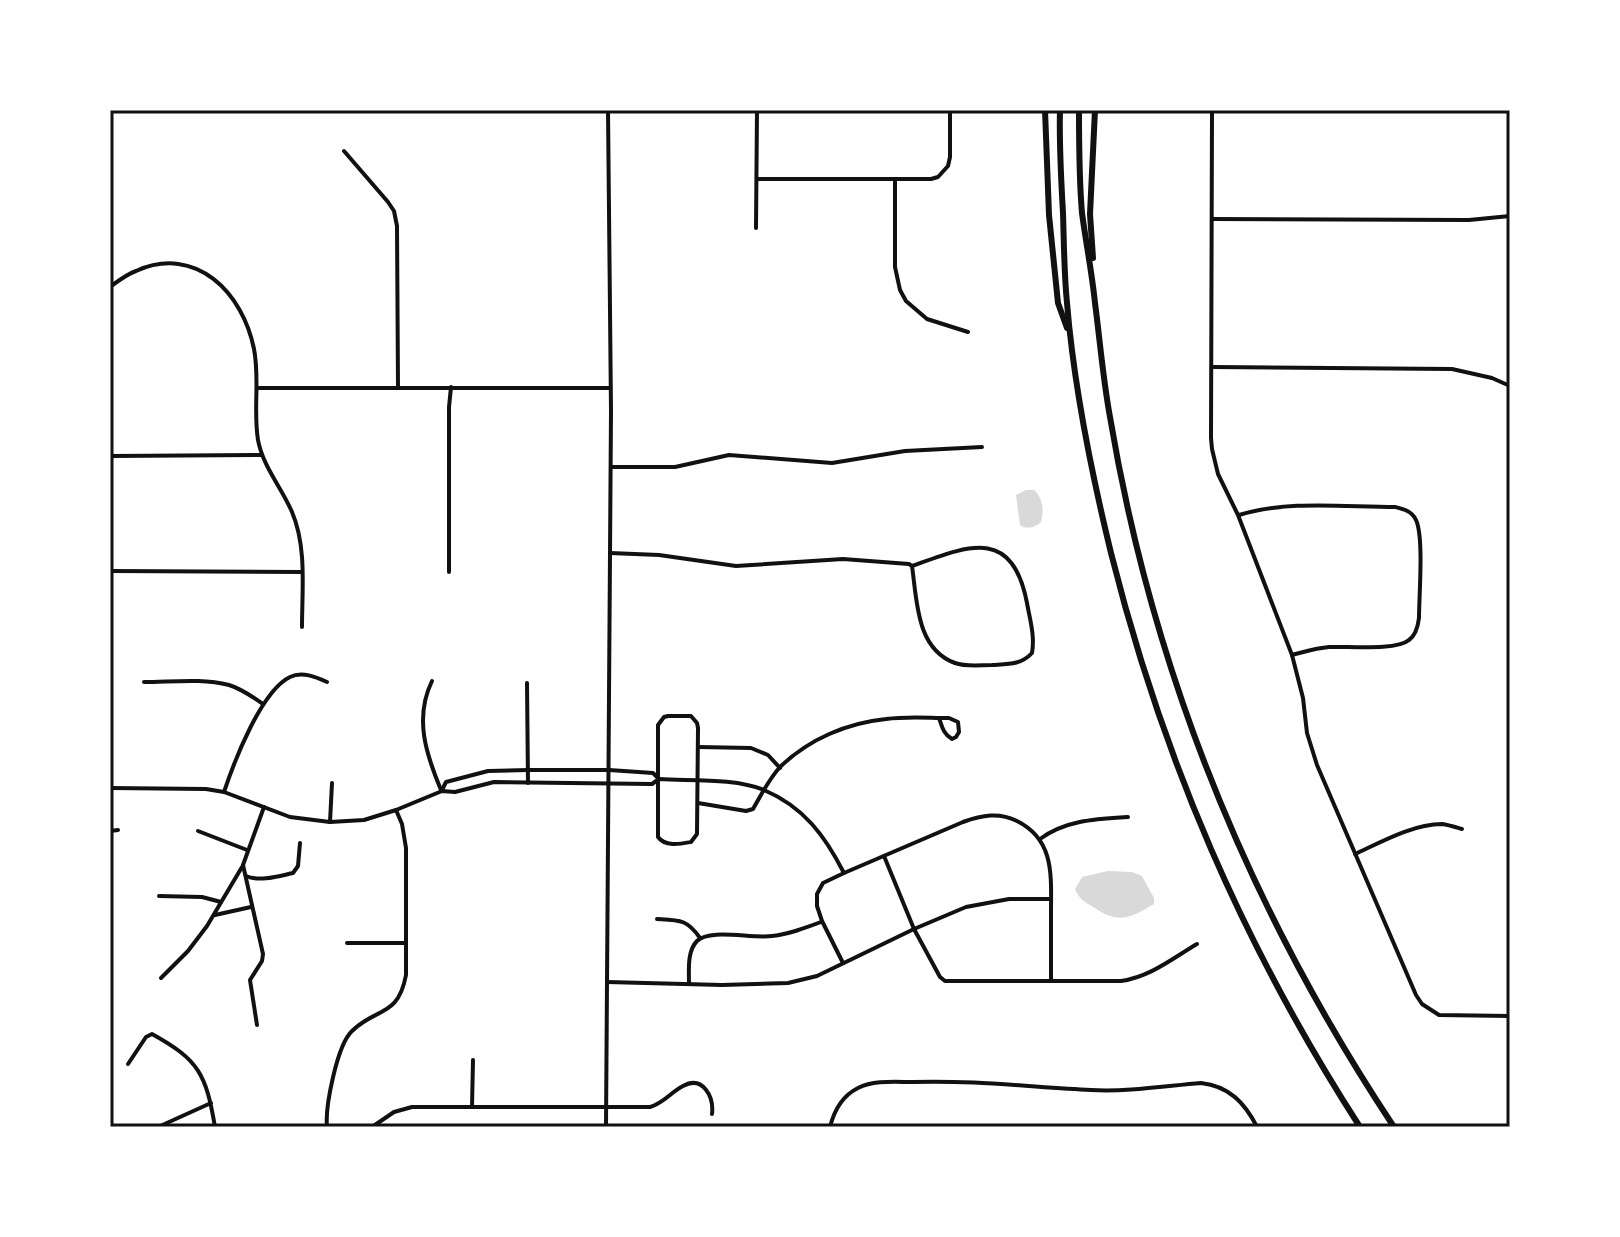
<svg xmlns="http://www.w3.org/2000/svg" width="1620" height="1237" viewBox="0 0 1620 1237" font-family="Manrope,sans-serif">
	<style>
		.water { fill: #d9d9d9 }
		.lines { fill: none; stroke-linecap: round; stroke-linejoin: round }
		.minor { stroke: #111; stroke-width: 4 }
		.tertiary { stroke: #111; stroke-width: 4 }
		.motorway { stroke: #111; stroke-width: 6 }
		.neatline { fill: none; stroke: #111; stroke-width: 3 }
	</style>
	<rect width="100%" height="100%" fill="#fff"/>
	<!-- water -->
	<g class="water">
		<path d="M1026 490H1034C1043 498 1044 510 1041 522 1036 527 1026 530 1020 525L1016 495Z"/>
		<path d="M1108 871 1132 872 1142 876 1154 898V904C1129 919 1118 924 1093 907 1085 902 1079 899 1075 889L1082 877Z"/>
	</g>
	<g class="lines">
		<!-- minor -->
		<g class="minor">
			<path d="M1212 110 1211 438 1212 449 1218 474 1238 515 1292 655 1303 698 1307 733 1317 765 1416 995 1422 1004 1439 1015 1510 1016"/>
			<path d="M344 151 388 202 394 211 397 226 398 387"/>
			<path d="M757 179H931L938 177 948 166 950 157V110"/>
			<path d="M895 180V267L900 290 906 301 927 319 968 332"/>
			<path d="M1213 219 1469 220 1510 216"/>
			<path d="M756 228 757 110"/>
			<path d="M110 287C118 281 127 274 136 271 196 244 243 293 254 349 260 379 253 410 258 440 263 467 282 488 292 512 307 547 302 590 302 627"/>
			<path d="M1212 367 1452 369 1492 378 1510 386"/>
			<path d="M257 388H610"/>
			<path d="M110 456 262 455"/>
			<path d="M611 467H675L729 455 832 463 905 451 982 447"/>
			<path d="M1239 515C1288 500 1344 507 1395 507 1403 509 1412 511 1416 520 1424 537 1419 596 1419 618 1418 626 1416 635 1409 640 1396 651 1347 646 1329 647 1316 648 1304 652 1292 655"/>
			<path d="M610 553 659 555 736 566 843 559 909 564 912 566C968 546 1012 526 1027 603 1030 620 1035 636 1032 653 1021 665 1008 664 992 665 980 665 966 667 955 663 916 649 917 600 912 566"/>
			<path d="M110 571 302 572"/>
			<path d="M449 572V407L451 387"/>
			<path d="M432 681C414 718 426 754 441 790"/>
			<path d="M144 682C171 682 202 678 229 685 242 689 253 697 263 704"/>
			<path d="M527 683 528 783"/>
			<path d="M668 716H691L697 723 698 728 697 834 691 842C680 844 665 847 658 837V725L664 717Z"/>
			<path d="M698 747 751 748 768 755 780 768"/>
			<path d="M110 788 206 789 224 792 290 817 330 822 364 820 396 810 442 791 455 792 494 782 652 784 659 779C691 781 735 778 764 790 804 807 825 836 844 873"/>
			<path d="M442 790 446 782 488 771 528 770H609L653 773 659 779"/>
			<path d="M224 792C234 762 261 691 290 677 302 671 316 677 327 682"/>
			<path d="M698 803 746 811 753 809C761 795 769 779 780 767 809 739 847 723 886 719 907 716 928 718 949 718L958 722 959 732 956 737 952 739C943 734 942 726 939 718"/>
			<path d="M330 822 332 783"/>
			<path d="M110 831 118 830"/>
			<path d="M198 831 247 850"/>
			<path d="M1040 839C1066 820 1096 819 1128 817"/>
			<path d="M1355 854C1381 842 1413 824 1442 824 1449 825 1455 827 1462 829"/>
			<path d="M884 856 914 929 940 977 945 981H1121C1150 977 1173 958 1197 944"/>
			<path d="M246 876C260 882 279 876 293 873L298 866 300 843"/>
			<path d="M159 896 202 897 221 902"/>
			<path d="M215 915 251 907"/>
			<path d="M657 919C679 920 687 919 700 938"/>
			<path d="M347 943H406"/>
			<path d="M843 963 822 921 817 906V894L823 883 844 873 963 822C982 815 999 812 1017 821 1055 840 1051 876 1051 913 1051 935 1051 958 1051 981"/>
			<path d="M161 978 188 951 207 926 242 867"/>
			<path d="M607 982 722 985 788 983 817 976 914 929 966 907 1009 899H1051"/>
			<path d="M689 984C689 970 687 951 697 941 710 928 752 939 772 936 789 934 805 928 821 922"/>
			<path d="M257 1025 250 980 262 961 263 954 243 865 264 807"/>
			<path d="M128 1064 146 1037 152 1034C199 1060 206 1074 215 1127"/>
			<path d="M472 1107 473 1060"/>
			<path d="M158 1127 211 1103"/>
			<path d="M327 1127C325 1107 337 1045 352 1031 376 1007 398 1018 406 975V848L402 824 396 810"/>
			<path d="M372 1127 394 1112 412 1107H650C664 1103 671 1092 683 1086 703 1075 714 1097 712 1114"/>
			<path d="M830 1127C834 1111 842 1096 858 1088 874 1080 895 1082 912 1082 972 1080 1031 1087 1091 1090 1127 1092 1165 1086 1201 1083 1229 1086 1245 1103 1257 1127"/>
		</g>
		<!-- tertiary -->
		<path class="tertiary" d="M606 1127 611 411 608 110"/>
		<!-- motorway -->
		<g class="motorway">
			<path d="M1045 110 1049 215 1058 303 1067 328"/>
			<path d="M1060 110C1059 144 1061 178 1063 213 1064 243 1064 273 1067 303 1074 388 1091 471 1111 553 1163 760 1244 947 1360 1127"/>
			<path d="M1079 110C1079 144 1079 179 1082 213 1086 243 1092 273 1095 303 1100 341 1103 379 1110 417 1153 674 1250 910 1394 1127"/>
			<path d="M1093 258 1090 214 1095 110"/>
		</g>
	</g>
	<!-- border -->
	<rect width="1620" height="1237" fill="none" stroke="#ffffff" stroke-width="224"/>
	<rect x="112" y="112" width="1396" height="1013" class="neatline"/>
</svg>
